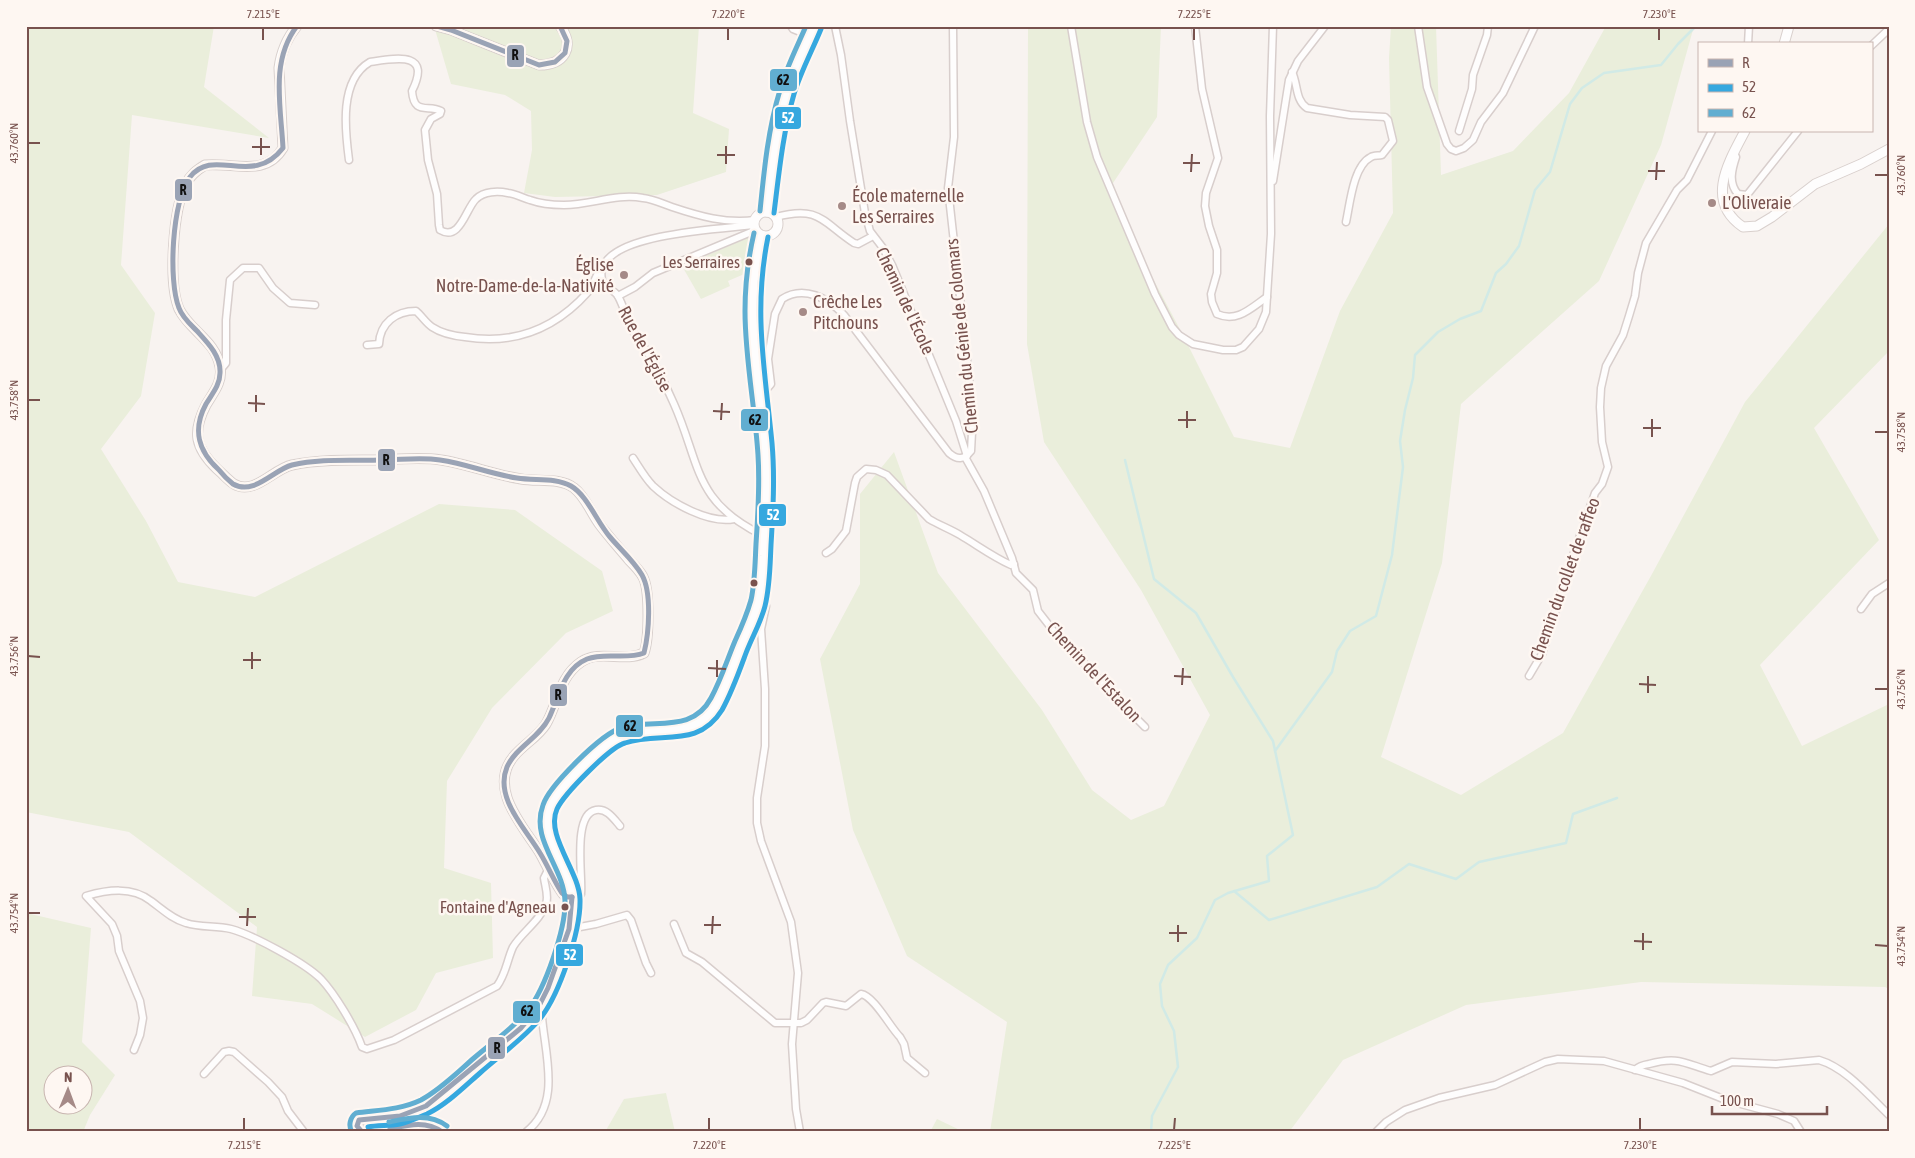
<svg xmlns="http://www.w3.org/2000/svg" width="1915" height="1158" viewBox="0 0 1915 1158" font-family="'Asap Condensed',sans-serif">
	<style>
		.green { fill: #eaeedb; fill-rule: evenodd }
		.lines { fill: none; stroke-linecap: round; stroke-linejoin: round }
		.stream { stroke: #d1eae6; stroke-width: 2.5 }
		.street-casing { stroke: #d8cecc; stroke-width: 9 }
		.secondary-casing { stroke: #d9d0cd; stroke-width: 11 }
		.street { stroke: #fefdfd; stroke-width: 6 }
		.secondary { stroke: #fefdfd; stroke-width: 9 }
		.bus-1-casing { stroke: #fef7f2; stroke-width: 9 }
		.bus-2-casing { stroke: #fef7f2; stroke-width: 9 }
		.bus-3-casing { stroke: #fef7f2; stroke-width: 9 }
		.bus-1 { stroke: #9aa3b5; stroke-width: 5 }
		.bus-2 { stroke: #36a8df; stroke-width: 5 }
		.bus-3 { stroke: #61aed1; stroke-width: 5 }
		.ticks { fill: none; stroke: #78524e; stroke-width: 2 }
		.poi-dot { fill: #a58a87; stroke: #fef7f2; stroke-width: 2 }
		.bus-dot { fill: #78524e; stroke: #fef7f2; stroke-width: 2 }
		.labels { text-anchor: middle; stroke-width: 5; stroke-linejoin: round; paint-order: stroke }
		.bus-label { font-size: 17px; fill: #78524e; stroke: #fef7f2; text-anchor: end }
		.poi-label { font-size: 18px; fill: #78524e; stroke: #fef7f2; text-anchor: start }
		.street-label { font-size: 18px; fill: #78524e; stroke: #fef7f2 }
		.line-badge { stroke: #fef7f2; stroke-width: 2 }
		.badge-label { font-size: 14px; text-anchor: middle; font-weight: bold; fill: #fff }
		.pale-badge-label { font-size: 14px; text-anchor: middle; font-weight: bold; fill: #111 }
		.neatline { fill: none; stroke: #78524e; stroke-width: 2 }
		.ticks-label { font-size: 12px; text-anchor: middle; fill: #78524e }
	</style>
	<rect width="100%" height="100%" fill="#f8f3f0"/>
	<!-- green -->
	<g class="green">
		<path d="M26 26H214L204 87 269 138 132 115 121 265 155 313 141 396 101 449 146 521 178 582 255 597 439 504 515 510 602 571 613 611 566 633 492 708 447 781 444 868 491 883 493 958 436 973 416 1010 365 1037 312 1004 252 996 257 927 129 832 26 812Z"/>
		<path d="M434 26H699L693 113 729 129 726 172 657 195 555 197 524 193 532 150 531 111 505 95 451 84Z"/>
		<path d="M1028 26H1161L1157 117 1107 192 1184 337 1234 437 1290 448 1340 311 1393 213 1389 58 1391 26H1436L1441 175 1513 151 1569 93 1606 26H1694L1661 145 1599 281 1461 404 1442 563 1381 757 1461 795 1563 733 1652 574 1745 402 1889 224V351L1814 428 1879 540 1760 665 1802 746 1889 704V989L1885 987 1641 982 1466 1005 1343 1060 1289 1132H990L1007 1022 907 956 853 830 820 659 860 584V494L894 452 938 573 1042 710 1092 790 1131 820 1164 806 1210 715 1141 590 1044 442 1027 344Z"/>
		<path d="M752 236 754 237 749 272 728 281 730 286 701 299 682 266Z"/>
		<path d="M26 913 91 928 82 1042 115 1075 90 1115 83 1132H26ZM52 1076H82V1106H52Z"/>
		<path d="M666 1093 675 1132H605L624 1099Z"/>
		<path d="M937 1119 964 1132H930Z"/>
	</g>
	<g class="lines">
		<!-- stream -->
		<g class="stream">
			<path d="M1125 460 1154 579 1196 613 1233 677 1273 741 1293 835 1267 856 1269 881 1228 893 1215 900 1197 938 1168 965 1160 984 1162 1006 1174 1031 1178 1067 1152 1116 1151 1132"/>
			<path d="M1275 751 1332 672 1337 651 1350 631 1376 616 1392 555 1403 467 1400 441 1405 410 1413 378 1415 355 1438 332 1460 319 1481 311 1496 273 1506 264 1519 246 1535 190 1550 172 1570 104 1582 88 1604 73 1661 65 1678 44 1696 26"/>
			<path d="M1234 891 1269 920 1377 887 1409 864 1456 879 1479 862 1566 843 1573 814 1617 798"/>
		</g>
		<!-- street casing -->
		<g class="street-casing">
			<g id="street">
				<path d="M791 26 793 29 810 36"/>
				<path d="M835 26 841 55 850 121 865 213 870 231 883 248 892 265 956 421 967 456"/>
				<path d="M1071 26 1087 122 1097 157 1155 294 1172 327 1179 335 1193 344 1223 350H1236L1243 347 1259 329 1266 312 1271 234 1270 116 1273 26"/>
				<path d="M1195 26 1202 89 1218 158 1206 193 1205 206 1209 226 1217 250V273L1211 294 1212 302 1217 314C1237 323 1251 308 1267 297"/>
				<path d="M1418 26 1427 87 1447 144 1451 149 1456 151 1464 148 1473 140 1481 122 1503 93 1535 26"/>
				<path d="M1748 44 1749 26"/>
				<path d="M1871 46 1889 29"/>
				<path d="M1292 72C1298 84 1295 100 1307 108L1350 115 1385 117 1388 120 1393 141 1382 155C1379 156 1374 155 1371 157 1353 166 1350 204 1346 222"/>
				<path d="M1459 131 1472 89 1473 75 1487 35 1488 26"/>
				<path d="M1734 153 1736 157C1732 169 1728 183 1738 194L1747 195 1798 131"/>
				<path d="M349 160C345 130 339 80 370 62 397 58 432 51 412 91 414 116 428 104 441 111L440 114 431 119 425 130 428 160 437 194 439 225 440 230C460 242 466 208 476 199 484 191 498 191 508 193 516 194 523 198 530 200 541 204 553 205 564 205 591 205 616 193 643 198 653 199 663 204 672 207 699 216 726 224 755 220"/>
				<path d="M1273 181 1289 80 1298 61 1325 26"/>
				<path d="M776 217C820 205 823 223 854 243L858 244 873 236"/>
				<path d="M754 225C721 229 623 233 605 263 600 270 601 276 603 285 608 288 615 291 618 296 624 307 627 320 633 331 637 339 643 345 648 353 658 369 666 386 674 404 701 465 693 502 764 536"/>
				<path d="M618 296 635 287 653 273 756 230"/>
				<path d="M367 345 379 344C380 323 396 311 416 311 421 315 426 323 432 327 441 333 455 336 465 337 514 345 555 329 588 292 594 285 595 276 601 269"/>
				<path d="M221 369 226 363V320L230 280 243 268H259L273 288 290 303 315 305"/>
				<path d="M758 391H765L771 384 768 359 775 314 782 299C804 285 828 298 844 315L949 453C957 460 964 460 971 451L973 414 948 188 954 137 953 26"/>
				<path d="M965 457 984 491 1012 558 1016 573 1033 590 1038 611 1059 638 1092 671 1118 703 1132 714 1145 727"/>
				<path d="M633 458C639 467 645 478 653 486 671 503 709 524 734 519"/>
				<path d="M826 553 832 549 846 531 855 483 857 477 866 469 876 470 887 475 929 519C939 525 950 529 960 535 977 545 993 557 1011 565L1014 564"/>
				<path d="M759 600 764 602 766 606 761 629 765 689V746L757 798V823L761 841 791 922 798 973 792 1044 796 1109 800 1132"/>
				<path d="M1861 609 1872 594 1889 583"/>
				<path d="M1529 676 1542 654 1570 564 1595 493 1602 484 1608 467 1602 442 1600 407 1601 388 1606 366 1623 335 1629 316 1635 296 1638 273 1646 243 1677 190 1687 180 1712 131"/>
				<path d="M572 903 581 894C583 877 572 814 596 810 607 808 614 819 620 826"/>
				<path d="M674 924 686 953 702 962 775 1023H801L807 1020 823 1003 826 1002 846 1006 861 994C874 996 890 1027 900 1037L904 1044 907 1058 925 1073"/>
				<path d="M569 929 596 924 627 915 631 920 646 963 651 973"/>
				<path d="M134 1050 140 1035 143 1018 140 1001 119 951 117 936 112 924 86 896C107 890 132 886 151 901 162 909 172 919 186 923 201 928 216 925 231 929 253 935 305 963 321 979 335 994 355 1027 362 1047L367 1049 394 1040 497 986C506 974 507 960 513 947 522 932 540 921 546 904 549 896 545 886 544 878L549 868"/>
				<path d="M1635 1070C1639 1066 1643 1065 1649 1064 1678 1056 1684 1063 1711 1071L1732 1062 1776 1064 1819 1060C1846 1068 1868 1095 1889 1115"/>
				<path d="M204 1074 224 1052 229 1051 234 1052 268 1082 282 1097 288 1111 304 1132"/>
				<path d="M526 1132C562 1104 545 1055 542 1017L538 1008"/>
				<path d="M1376 1132 1386 1122 1405 1110 1439 1098 1495 1085 1545 1062 1558 1059 1604 1061 1683 1083 1726 1100 1778 1114 1794 1121 1801 1132"/>
			</g>
		</g>
		<!-- secondary casing -->
		<g class="secondary-casing">
			<g id="secondary">
				<path d="M297 26C286 39 281 52 279 68L283 148C265 178 234 162 205 165 197 170 190 175 186 184 173 209 168 283 179 309 190 331 216 341 220 367 223 382 213 393 206 405 192 432 195 448 217 469 222 473 228 480 234 484 254 496 273 469 292 465 321 459 352 460 382 460 401 459 422 457 441 460 468 464 494 475 521 479 537 482 560 477 574 488 585 496 591 513 600 525 609 537 619 548 629 560 634 565 640 571 643 577 650 590 649 640 644 653 624 663 600 649 581 662 559 677 558 703 546 724 538 737 524 744 514 756 487 788 523 826 540 853 545 862 559 892 565 896 568 898 569 897 572 897"/>
				<path d="M436 26 451 30 539 65C564 65 576 47 560 26"/>
				<path d="M1784 44 1789 26"/>
				<path d="M1745 131C1728 163 1705 201 1743 227L1757 226 1772 217 1815 184 1861 164 1889 149"/>
				<path d="M767 212C772 168 777 117 792 76 798 59 807 43 814 26"/>
				<circle cx="766" cy="224" r="12"/>
				<path d="M362 1132 357 1126 359 1120 400 1116 426 1106 437 1098C458 1083 477 1065 497 1048 511 1036 527 1025 538 1009 550 990 557 967 564 946 570 927 576 905 570 885 563 862 539 832 550 806 554 796 595 754 606 745 611 741 617 737 624 735 655 726 700 741 717 703 726 685 734 665 741 646 748 630 756 614 759 597 762 584 762 569 763 556 765 518 768 479 764 441 757 372 743 303 761 235"/>
				<path d="M371 1132C389 1129 428 1117 442 1132"/>
			</g>
		</g>
		<!-- street -->
		<use href="#street" class="street"/>
		<!-- secondary -->
		<use href="#secondary" class="secondary"/>
		<!-- bus-1 casing -->
		<g class="bus-1-casing">
			<g id="bus-1">
				<path d="M297 26C270 61 281 107 283 148 252 188 214 146 190 177 172 200 168 281 179 308 182 317 190 324 197 331 208 343 221 356 220 373 220 385 212 394 206 404 192 430 198 451 219 470 223 475 228 480 233 484 254 496 273 470 292 465 321 458 352 461 381 460 401 460 420 457 440 460 467 464 491 474 517 478 535 481 555 477 571 486 587 495 597 522 610 537 620 549 634 561 642 575 652 593 649 633 644 653 626 660 605 652 587 659 563 669 559 697 549 718 539 738 516 747 507 767 494 798 526 829 540 853 548 866 554 881 562 893L567 897H572"/>
				<path d="M437 26 451 30 539 65 555 62 565 53 567 41 560 26"/>
				<path d="M390 1129C408 1125 426 1120 442 1132"/>
				<path d="M362 1132 357 1126 359 1120 400 1116 426 1106 521 1028 538 1008 548 988 569 929 572 897"/>
			</g>
		</g>
		<!-- bus-2 casing -->
		<g class="bus-2-casing">
			<g id="bus-2">
				<path d="M774 213C779 173 783 132 794 94 801 71 812 51 821 29"/>
				<path d="M368 1127C377 1125 390 1126 400 1124 409 1122 419 1117 427 1114 446 1105 464 1087 480 1073 499 1056 522 1040 539 1020 559 996 581 931 580 899 579 871 545 835 557 809 564 794 610 747 625 743 661 731 698 749 722 710 732 692 739 672 746 653 752 637 761 622 765 606 770 586 770 565 771 545 773 511 775 477 772 443 765 370 753 311 768 237"/>
			</g>
		</g>
		<!-- bus-3 casing -->
		<g class="bus-3-casing">
			<g id="bus-3">
				<path d="M760 211C764 171 768 129 780 90 786 68 797 47 806 26"/>
				<path d="M389 1122C409 1118 429 1113 447 1126"/>
				<path d="M352 1132C348 1126 350 1117 356 1113 379 1110 400 1110 421 1100 440 1090 458 1072 474 1058 491 1043 513 1029 528 1010 545 989 566 928 565 901 564 867 530 840 543 805 549 786 601 734 621 728 654 718 692 734 711 698 721 680 727 660 735 641 741 628 747 614 751 600 755 582 755 563 756 544 758 515 760 485 758 455 755 407 745 359 745 311 745 284 748 259 754 233"/>
			</g>
		</g>
		<!-- bus-1 -->
		<use href="#bus-1" class="bus-1"/>
		<!-- bus-2 -->
		<use href="#bus-2" class="bus-2"/>
		<!-- bus-3 -->
		<use href="#bus-3" class="bus-3"/>
	</g>
	<!-- ticks -->
	<path class="ticks" d="M263 40V28M728 40V28M1194 40V28M1659 40V28M28 143H40M252 147H270M261 155V138M717 155H735M1183 163H1200M726 164V146M1648 171H1665M1191 172 1192 154M1875 175H1888M1656 180 1657 162M28 400H40M248 403 265 404M713 411 730 412M256 412V395M721 420 722 403M1178 420H1196M1187 428V411M1643 428H1661M1875 432H1888M1652 437V419M28 656 40 657M243 660H261M708 668 726 669M252 669V652M1174 676 1191 677M717 677V660M1639 684 1656 685M1182 685 1183 668M1875 689H1888M1648 693V676M28 913H40M239 917H256M704 925H721M247 926 248 908M1169 933H1187M712 934 713 916M1634 941 1652 942M1178 942V925M1875 945 1888 946M1643 950V933M244 1130V1118M709 1130V1118M1174 1130 1175 1118M1640 1130V1118"/>
	<!-- markers -->
	<g class="poi-dot">
		<circle cx="1712" cy="203" r="5"/>
		<circle cx="842" cy="206" r="5"/>
		<circle cx="624" cy="275" r="5"/>
		<circle cx="803" cy="312" r="5"/>
	</g>
	<g class="bus-dot">
		<circle cx="749" cy="262" r="4.5"/>
		<circle cx="754" cy="583" r="4.5"/>
		<circle cx="565" cy="907" r="4.5"/>
	</g>
	<g class="labels">
		<!-- bus labels -->
		<g class="bus-label">
			<text x="740" y="268">Les Serraires</text>
			<text x="556" y="913">Fontaine d'Agneau</text>
		</g>
		<!-- poi labels -->
		<g class="poi-label">
			<text x="852" y="202">École maternelle<tspan x="852" dy="21">Les Serraires</tspan></text>
			<text x="1722" y="209">L'Oliveraie</text>
			<text x="614" y="271" text-anchor="end">Église<tspan x="614" dy="21">Notre-Dame-de-la-Nativité</tspan></text>
			<text x="813" y="308">Crêche Les<tspan x="813" dy="21">Pitchouns</tspan></text>
		</g>
		<!-- street labels -->
		<g class="street-label">
			<text transform="translate(905 301) rotate(65)" y="6">Chemin de l'École</text>
			<text transform="translate(962 336) rotate(-96)" y="6">Chemin du Génie de Colomars</text>
			<text transform="translate(645 349) rotate(62)" y="6">Rue de l'Église</text>
			<text transform="translate(1565 579) rotate(-70)" y="6">Chemin du collet de raffeo</text>
			<text transform="translate(1094 672) rotate(47)" y="6">Chemin de l'Estalon</text>
		</g>
	</g>
	<g class="line-badge">
		<rect x="506" y="44" width="19" height="24" rx="5" fill="#9aa3b5"/>
		<rect x="769" y="68" width="29" height="24" rx="5" fill="#61aed1"/>
		<rect x="774" y="106" width="28" height="24" rx="5" fill="#36a8df"/>
		<rect x="174" y="178" width="19" height="24" rx="5" fill="#9aa3b5"/>
		<rect x="740" y="408" width="29" height="24" rx="5" fill="#61aed1"/>
		<rect x="377" y="448" width="19" height="24" rx="5" fill="#9aa3b5"/>
		<rect x="758" y="503" width="29" height="24" rx="5" fill="#36a8df"/>
		<rect x="549" y="683" width="19" height="24" rx="5" fill="#9aa3b5"/>
		<rect x="615" y="714" width="29" height="24" rx="5" fill="#61aed1"/>
		<rect x="555" y="943" width="29" height="24" rx="5" fill="#36a8df"/>
		<rect x="512" y="1000" width="29" height="24" rx="5" fill="#61aed1"/>
		<rect x="487" y="1036" width="19" height="24" rx="5" fill="#9aa3b5"/>
	</g>
	<g class="badge-label">
		<text x="788" y="123">52</text>
		<text x="773" y="520">52</text>
		<text x="570" y="960">52</text>
	</g>
	<g class="pale-badge-label">
		<text x="515" y="60">R</text>
		<text x="783" y="85">62</text>
		<text x="183" y="195">R</text>
		<text x="755" y="425">62</text>
		<text x="386" y="465">R</text>
		<text x="558" y="700">R</text>
		<text x="630" y="731">62</text>
		<text x="527" y="1016">62</text>
		<text x="497" y="1053">R</text>
	</g>
	<!-- border -->
	<rect width="1915" height="1158" fill="none" stroke="#fef7f2" stroke-width="55"/>
	<!-- legend -->
	<rect x="1698" y="42" width="175" height="90" fill="#fef7f2" stroke="#c8b5b0"/>
	<rect x="1708" y="59" width="25" height="8" fill="#9aa3b5" stroke="#c8b5b0"/>
	<text x="1742" y="68" font-size="15" fill="#78524e">R</text>
	<rect x="1708" y="84" width="25" height="8" fill="#36a8df" stroke="#c8b5b0"/>
	<text x="1742" y="92" font-size="15" fill="#78524e">52</text>
	<rect x="1708" y="109" width="25" height="8" fill="#61aed1" stroke="#c8b5b0"/>
	<text x="1742" y="118" font-size="15" fill="#78524e">62</text>
	<!-- north arrow -->
	<g transform="translate(68 1090) rotate(1)"><circle r="24" fill="#fef7f2" stroke="#c8b5b0"/>
	<path d="M0-4L9 19L0 12L-9 19Z" fill="#a58a87"/>
	<text y="-8" font-size="14" font-weight="bold" text-anchor="middle" fill="#78524e">N</text>
	</g>
	<!-- scale -->
	<path d="M1712 1106v8h115v-8" fill="none" stroke="#78524e" stroke-width="2.5"/>
	<text x="1720" y="1106" font-size="15" fill="#78524e" stroke="#fef7f2" stroke-width="4" paint-order="stroke">100 m</text>
	<rect x="28" y="28" width="1860" height="1102" class="neatline"/>
	<g class="ticks-label">
		<text x="263" y="18">7.215°E</text>
		<text x="728" y="18">7.220°E</text>
		<text x="1194" y="18">7.225°E</text>
		<text x="1659" y="18">7.230°E</text>
		<text transform="translate(14 143) rotate(-90)" y="4">43.760°N</text>
		<text transform="translate(1901 175) rotate(-90)" y="4">43.760°N</text>
		<text transform="translate(14 400) rotate(-90)" y="4">43.758°N</text>
		<text transform="translate(1901 432) rotate(-90)" y="4">43.758°N</text>
		<text transform="translate(14 656) rotate(-90)" y="4">43.756°N</text>
		<text transform="translate(1901 689) rotate(-90)" y="4">43.756°N</text>
		<text transform="translate(14 913) rotate(-90)" y="4">43.754°N</text>
		<text transform="translate(1901 946) rotate(-90)" y="4">43.754°N</text>
		<text x="244" y="1149">7.215°E</text>
		<text x="709" y="1149">7.220°E</text>
		<text x="1174" y="1149">7.225°E</text>
		<text x="1640" y="1149">7.230°E</text>
	</g>
</svg>
